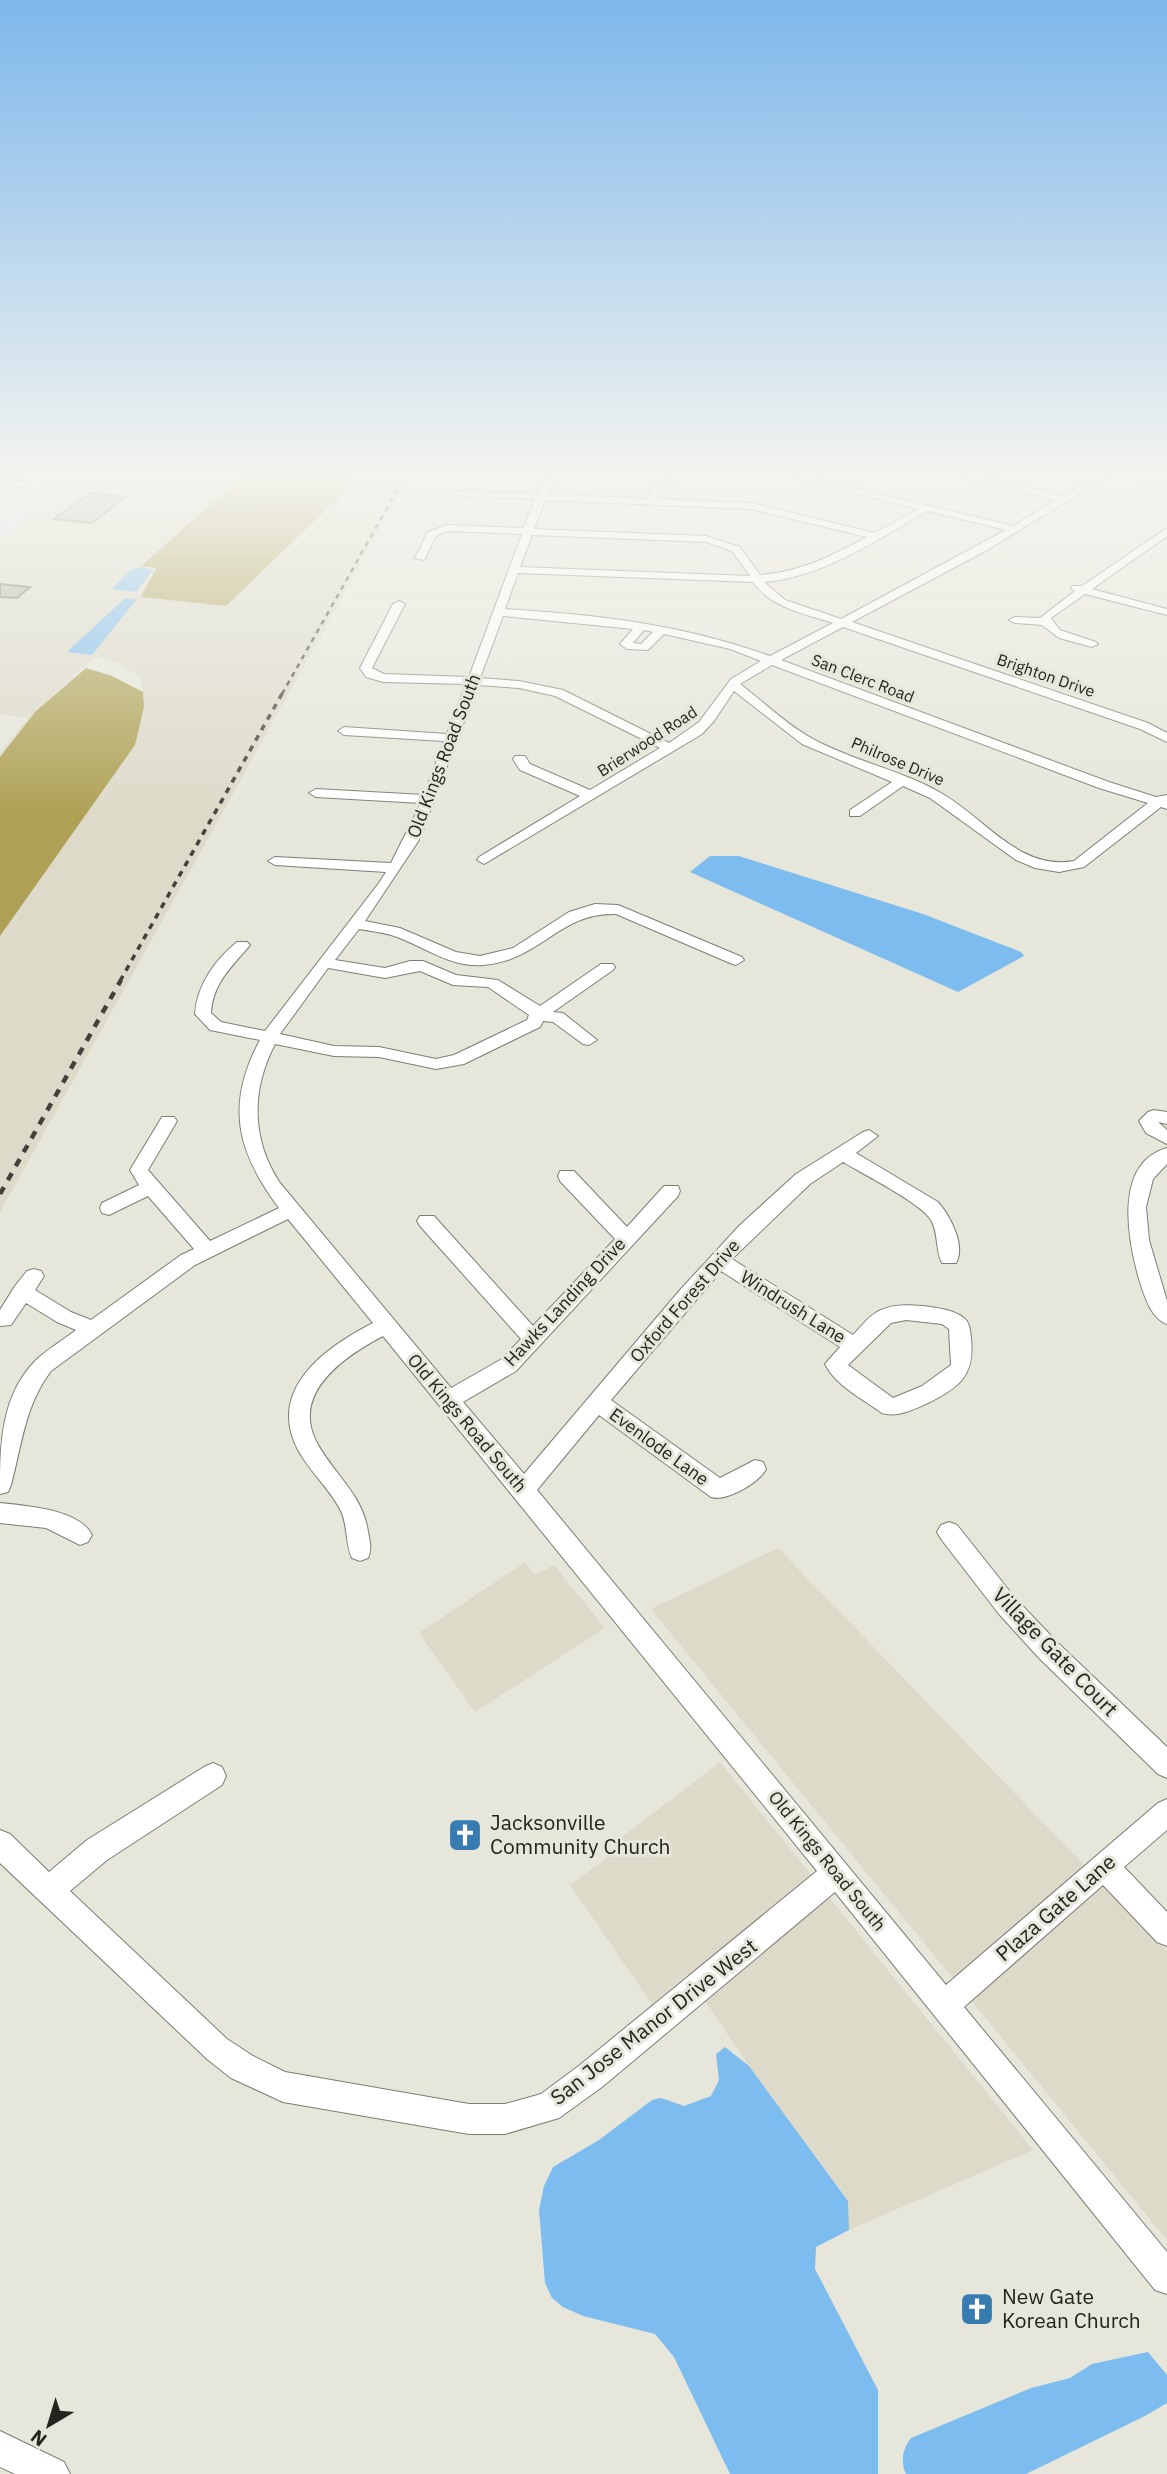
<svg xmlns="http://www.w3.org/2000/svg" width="1167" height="2474" viewBox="0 0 1167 2474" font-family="'IBM Plex Sans',sans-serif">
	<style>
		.built { fill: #dddac9 }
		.forest { fill: #aea155 }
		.water { fill: #7dbcef }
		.building { fill: #b0afa5; stroke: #6f6e65; stroke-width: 2 }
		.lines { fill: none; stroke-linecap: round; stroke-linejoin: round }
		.minor-casing { stroke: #7e7d74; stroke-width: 2 }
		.major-casing { stroke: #c6c6c5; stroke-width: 1 }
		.minor { fill: #fff; fill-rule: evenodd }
		.major { fill: #d1e6f8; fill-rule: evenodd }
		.rail-far2 { stroke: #42423d; stroke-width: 2.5; stroke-dasharray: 5 5; stroke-linecap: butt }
		.rail-far1 { stroke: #42423d; stroke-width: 3.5; stroke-dasharray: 6 6; stroke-linecap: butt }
		.rail { stroke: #42423d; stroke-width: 4.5; stroke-dasharray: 8 8; stroke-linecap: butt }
		.labels { text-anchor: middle; stroke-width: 6; stroke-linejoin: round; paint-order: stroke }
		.far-street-label { font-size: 16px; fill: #23231f; stroke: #e7e6db }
		.street-label { font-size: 18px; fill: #23231f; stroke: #e7e6db }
		.near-street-label { font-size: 21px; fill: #23231f; stroke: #e7e6db }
		.near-poi-label { font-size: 21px; fill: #23231f; stroke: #e7e6db; text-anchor: start }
	</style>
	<rect width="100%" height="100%" fill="#e7e6db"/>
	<!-- built -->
	<g class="built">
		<path d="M85 473H246L142 565 157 568 141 596 226 606 357 480 406 483 0 1212V936L135 745 144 707 141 677 117 663 96 656 36 711 0 757V753L28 718 0 714V537Z"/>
		<path d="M412 473H552L543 482 409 477Z"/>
		<path d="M778 1548 1167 1951V2240L651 1609Z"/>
		<path d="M525 1562 535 1575 554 1565 605 1628 475 1712 419 1633Z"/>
		<path d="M720 1762 1033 2150 849 2230 848 2200 749 2066 687 1974 652 2004 570 1885 617 1850 613 1844Z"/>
	</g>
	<!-- forest -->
	<g class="forest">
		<path d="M246 473H353L347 479 357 480 226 606 141 597 156 568 141 566Z"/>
		<path d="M86 668 112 676 143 692 144 707 135 745 0 936V757L36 711Z"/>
	</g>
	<!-- water -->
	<g class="water">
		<path d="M140 567 153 570 136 592 112 589 132 569Z"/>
		<path d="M125 598 137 599 92 655 67 652Z"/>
		<path d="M710 856H739L923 914 1021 952 1024 956 958 992 690 872Z"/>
		<path d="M725 2047 749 2066 848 2201 849 2230 816 2247 815 2269 878 2390V2474H730L674 2357 655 2334 583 2316 563 2307 552 2298 545 2283 539 2210 544 2186 553 2167 599 2140 652 2100 661 2098 684 2106 711 2096 719 2080 716 2054Z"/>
		<path d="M1148 2352 1167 2375V2403L1145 2416 1026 2474H906C900 2462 903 2448 911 2438L1031 2388 1070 2378 1092 2364Z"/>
	</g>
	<!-- building -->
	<g class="building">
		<path d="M90 493 126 497 92 523 54 519Z"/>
		<path d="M0 584 30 587 17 598 0 597Z"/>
	</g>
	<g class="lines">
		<!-- minor casing -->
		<g class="minor-casing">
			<g id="minor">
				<path d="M553 473H563L552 483 547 494 649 499 653 487 679 473H689L660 490 658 499 751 503 875 533 918 509 777 473H792L1013 526 1056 500 949 475 948 473H962L1063 496 1102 473H1113L987 550 852 622 1148 723 1167 733V742L1140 729 843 627 781 660 1109 782 1156 797 1167 795V809L1161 807 1084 867 1059 872 1035 868 1016 860 930 798 903 786 860 816H850V810L892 782 802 744 734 691 714 721 702 734 484 864 477 860 479 857 580 796 520 770 513 759 515 756H525L530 764 590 790 660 748 555 696 519 688 478 685 419 840 365 921 400 928 456 952 480 956 513 948 569 912 595 904 618 905 742 957 744 960 736 965 730 963 616 914C559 912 540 961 483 965 449 968 421 944 391 935 381 932 370 931 359 929L335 960 385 968 410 961H423L456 975 498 980 540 1006 601 964H613L615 967 613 970 553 1012 563 1013 597 1040 589 1045 583 1044 553 1022 543 1021 540 1027 464 1064 436 1069 379 1057 334 1056 275 1044C251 1090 251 1139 280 1183L451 1388 502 1359 521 1339 420 1226 417 1221 420 1216H434L533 1326 615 1239 560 1181 558 1176 560 1171H574L627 1227 664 1186H678L680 1191 678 1196 516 1371 463 1402 524 1474 680 1290 740 1225 796 1174 863 1132 869 1130 878 1136 856 1153 938 1202C950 1216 966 1245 956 1263H942C935 1250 939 1234 931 1220 921 1203 863 1174 843 1162L810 1184 732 1259 853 1335C861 1327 870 1314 881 1310 894 1304 909 1305 923 1306 937 1308 952 1309 964 1318 970 1323 970 1330 971 1338 975 1375 960 1387 928 1403 915 1409 897 1418 882 1413 863 1399 836 1386 825 1364L840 1347 721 1271 611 1400 720 1478 755 1460 763 1462 766 1469C759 1483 726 1502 711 1497L599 1415 537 1490 946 1985 1158 1803 1167 1799V1830L1124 1867 1167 1912V1946L1157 1942 1103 1885 964 2007 1167 2252V2294L1155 2290 835 1892 602 2087 559 2118 505 2134H469L283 2102 231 2078 207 2059 0 1863V1830L10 1834 49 1872 87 1840 204 1767 213 1763 222 1767 226 1776 222 1785 107 1860 70 1891 227 2039 253 2056 285 2072 469 2104H505L541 2094 580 2065 817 1871 383 1336C347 1355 291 1391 316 1441 333 1474 363 1494 368 1532 370 1542 372 1549 368 1558L360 1561 352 1558C345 1543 348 1526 341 1511 330 1489 310 1472 298 1450 266 1389 326 1347 373 1323L288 1219 195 1265 51 1371C25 1405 22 1444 11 1485L8 1492 0 1494C0 1447 0 1396 36 1360 48 1349 63 1340 76 1330L57 1322 26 1303 11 1325 0 1326V1310L15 1286 27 1271 34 1269 41 1271 44 1276 35 1290 71 1312 91 1320 181 1255 194 1249 148 1196 109 1215 102 1213 100 1208 102 1203 139 1185 130 1170 162 1117H174L177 1121 148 1170 210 1241 279 1208C237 1152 225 1105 260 1040L210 1030 195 1014C197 985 215 960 237 942H247L250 945C232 967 213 982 211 1013L221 1022 265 1031 379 883 386 872 275 865 268 861 275 857 391 863 421 803 316 797 309 793 316 789 424 795 444 741 344 735 338 731 344 727 447 734 466 684 383 682 366 677 360 668 393 604 399 601 405 604 372 668 384 674 469 677 522 534 448 531 436 536 424 560 415 558 428 532 447 525 524 528 535 499 459 496 454 493 456 491 537 494 545 480ZM545 500 751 509 867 537C832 556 800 572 760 575L740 547 706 536 534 529ZM928 511 1006 530 841 619 785 600 764 582C824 577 876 540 928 511ZM532 535 706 542 732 551 750 576 520 567ZM518 573 753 582C771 608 805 614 833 623L770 656C685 625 595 614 505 609ZM503 616 633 629 620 644 627 649 648 650 664 634 730 649 761 661 731 679 699 722 669 743 563 690 519 681 480 678ZM644 630 653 632 641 644 633 643ZM772 665 1099 788 1148 803 1074 861C1019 871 984 817 941 793 901 770 853 761 813 739 787 725 764 702 740 684ZM328 968 385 978 420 971 453 985 488 987 529 1015 527 1020 454 1055 436 1059 379 1047 334 1046 280 1034ZM906 1320 942 1324 949 1329 951 1365 922 1386 893 1398 848 1365 891 1323Z"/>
				<path d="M0 479 59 484 64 487 59 490 0 485Z"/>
				<path d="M1167 528V536L1092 589 1167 609V615L1085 594 1051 618 1060 630 1096 642 1098 644 1092 647 1059 638 1042 625 1015 623 1009 620 1015 617 1040 618 1075 591 1071 588 1072 586H1082Z"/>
				<path d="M1154 1110 1167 1112V1124L1158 1122 1167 1130V1144L1146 1133 1139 1121 1148 1112Z"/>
				<path d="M1167 1148V1164L1153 1179 1146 1207 1149 1240 1167 1301V1324C1150 1318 1144 1294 1139 1279 1128 1240 1113 1163 1167 1148Z"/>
				<path d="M0 1503C26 1506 79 1509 92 1535L88 1542 80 1545 46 1528 0 1523Z"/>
				<path d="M949 1522 957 1525 1015 1598 1057 1642 1167 1747V1778L1158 1774 1039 1658 999 1614 941 1539 937 1532 941 1525Z"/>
				<path d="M0 2431 64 2462 70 2474H15L0 2467Z"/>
			</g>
		</g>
		<!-- major casing -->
		<g class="major-casing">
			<g id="major">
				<path d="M72 473H84L0 537V527Z"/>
				<path d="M1101 473H1120L1167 483V489Z"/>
			</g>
		</g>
		<!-- minor -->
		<use href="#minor" class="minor"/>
		<!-- major -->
		<use href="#major" class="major"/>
		<!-- rail-far2 -->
		<path class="rail-far2" d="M282 694 407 473"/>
		<!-- rail-far1 -->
		<path class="rail-far1" d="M120 981 283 692"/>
		<!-- rail -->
		<path class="rail" d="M0 1194 121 980"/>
	</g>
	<!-- sky -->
	<linearGradient id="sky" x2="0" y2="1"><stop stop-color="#7db7eb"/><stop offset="0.58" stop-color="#f4f4ef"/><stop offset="1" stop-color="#f4f4ef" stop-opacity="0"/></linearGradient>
	<rect width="1167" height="819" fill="url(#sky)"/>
	<!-- icons -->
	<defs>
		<g id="church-square" transform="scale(1.75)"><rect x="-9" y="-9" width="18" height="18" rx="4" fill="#377cb1" stroke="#e7e6db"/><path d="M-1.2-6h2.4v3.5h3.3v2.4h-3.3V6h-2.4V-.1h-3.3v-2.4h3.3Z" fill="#fff"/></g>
	</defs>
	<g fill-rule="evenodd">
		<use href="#church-square" x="465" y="1835"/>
		<use href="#church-square" x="977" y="2309"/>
	</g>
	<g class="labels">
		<!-- far-street labels -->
		<g class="far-street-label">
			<text transform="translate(1046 675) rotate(19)" y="6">Brighton Drive</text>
			<text transform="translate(863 678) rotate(21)" y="6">San Clerc Road</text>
			<text transform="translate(647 741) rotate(-33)" y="6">Brierwood Road</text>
			<text transform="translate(898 761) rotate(23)" y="6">Philrose Drive</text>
		</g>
		<!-- street labels -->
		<g class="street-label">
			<text transform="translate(444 756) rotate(-69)" y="6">Old Kings Road South</text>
			<text transform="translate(685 1301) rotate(-49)" y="6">Oxford Forest Drive</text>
			<text transform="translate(565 1302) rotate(-47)" y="6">Hawks Landing Drive</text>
			<text transform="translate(793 1307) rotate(32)" y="6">Windrush Lane</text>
			<text transform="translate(467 1423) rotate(50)" y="6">Old Kings Road South</text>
			<text transform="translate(659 1447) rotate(36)" y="6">Evenlode Lane</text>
			<text transform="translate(827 1861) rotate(51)" y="6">Old Kings Road South</text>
		</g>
		<!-- near-street labels -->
		<g class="near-street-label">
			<text transform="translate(1055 1652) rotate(46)" y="7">Village Gate Court</text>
			<text transform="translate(1056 1908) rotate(-41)" y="7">Plaza Gate Lane</text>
			<text transform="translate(654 2022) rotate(-38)" y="7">San Jose Manor Drive West</text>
		</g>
		<!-- near-poi labels -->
		<g class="near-poi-label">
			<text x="490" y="1830">Jacksonville<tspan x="490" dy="24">Community Church</tspan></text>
			<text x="1002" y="2304">New Gate<tspan x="1002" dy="24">Korean Church</tspan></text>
		</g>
	</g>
	<!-- north arrow -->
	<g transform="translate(49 2425) rotate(218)" stroke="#e7e6db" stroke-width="5" paint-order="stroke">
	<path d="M0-5L12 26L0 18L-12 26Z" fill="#23231f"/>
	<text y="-10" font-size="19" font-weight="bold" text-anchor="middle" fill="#23231f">N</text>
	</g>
</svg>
